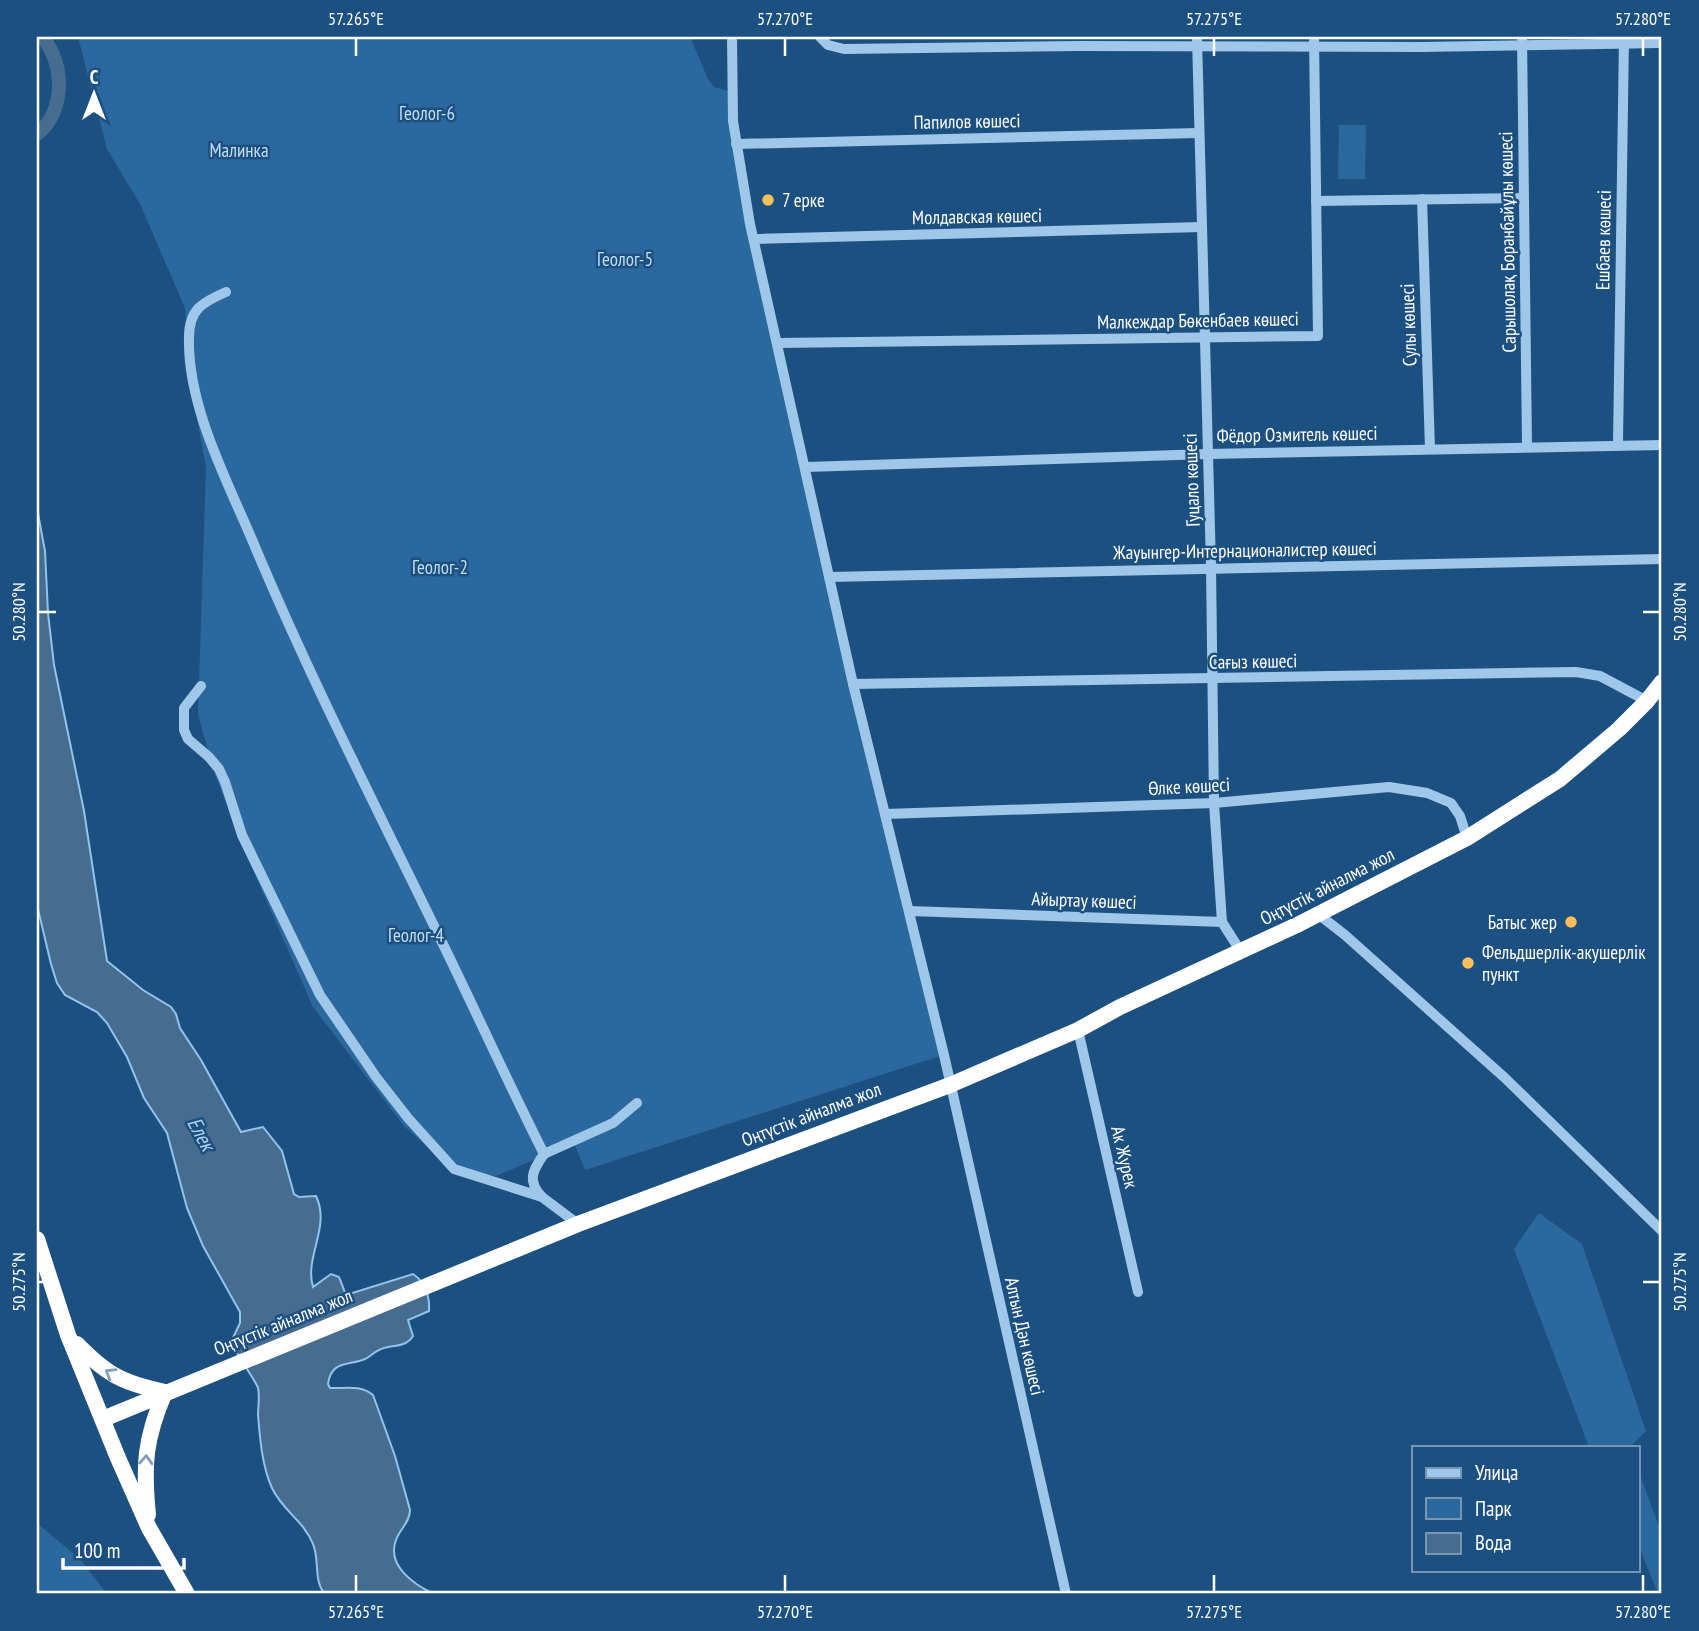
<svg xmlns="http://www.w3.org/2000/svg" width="1699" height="1631" viewBox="0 0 1699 1631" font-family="'PT Sans Narrow',sans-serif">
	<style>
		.green { fill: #2b689d }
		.water { fill: #466d90; stroke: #92c3eb; stroke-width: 2 }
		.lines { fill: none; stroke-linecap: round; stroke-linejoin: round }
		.river { stroke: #466d90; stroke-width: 14 }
		.minor { stroke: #9fc7e9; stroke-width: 10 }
		.highway { stroke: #fff; stroke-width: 16 }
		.oneway { stroke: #829fb9 }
		.ticks { fill: none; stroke: #fff; stroke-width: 2.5 }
		.poi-dot { fill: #fabf5c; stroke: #1c5080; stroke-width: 2.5 }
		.labels { text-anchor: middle; stroke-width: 5; stroke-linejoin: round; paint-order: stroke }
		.park-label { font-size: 19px; fill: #c3dff7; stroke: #1c5080 }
		.street-label { font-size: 19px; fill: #fff; stroke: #1c5080 }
		.poi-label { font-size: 19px; fill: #fff; stroke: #1c5080; text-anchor: start }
		.water-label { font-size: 21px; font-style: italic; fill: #aad1f1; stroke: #1c5080 }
		.neatline { fill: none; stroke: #fff; stroke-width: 2.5 }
		.ticks-label { font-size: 18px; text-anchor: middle; fill: #fff }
	</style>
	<rect width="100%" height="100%" fill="#1c5080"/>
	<!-- green -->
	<g class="green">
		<path d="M78 37H690L708 79 714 87 729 91 731 137 943 1055 585 1170 574 1143 496 1176 454 1171 404 1126 313 1007 245 852 214 772 198 714 206 467 190 383 185 308 140 204 107 149Z"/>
		<path d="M1339 125H1366L1365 179H1338Z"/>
		<path d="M1539 1213 1582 1244 1646 1431 1630 1447H1589L1514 1249Z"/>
		<path d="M1638 1469 1662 1535V1594H1658L1638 1544Z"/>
		<path d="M37 1523 80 1559 107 1594H37Z"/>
	</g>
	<!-- water -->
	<path class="water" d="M37 508 45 551 48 613 54 665 84 811 107 961 143 990 171 1007 176 1014 180 1028 201 1060 241 1132 263 1127 282 1151 294 1194 299 1197 316 1196C331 1227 304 1257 313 1287L331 1274 339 1277 346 1295 413 1274C425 1282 430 1296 429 1311L408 1320 413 1336C405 1349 390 1344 379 1350 374 1352 370 1357 365 1359 349 1366 331 1360 328 1384L330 1388C344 1389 360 1384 373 1395L395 1456 410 1510C410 1522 400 1529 396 1540 386 1566 415 1585 434 1594H325C313 1581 320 1560 313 1544 304 1521 282 1510 272 1488 262 1466 260 1439 258 1415 258 1407 260 1396 258 1388 256 1381 236 1354 231 1342L240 1323V1312L203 1246 187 1208 167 1133 144 1098 127 1057 107 1023 97 1012 65 995 57 983 51 964 37 905Z"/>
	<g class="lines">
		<!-- river -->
		<path class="river" d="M37 134C66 111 65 63 42 37"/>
		<!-- minor -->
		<g class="minor">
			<path d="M732 37 733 121 750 224 853 684 944 1055 1066 1594"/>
			<path d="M820 37 828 45 844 49 1078 46 1422 47 1662 43"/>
			<path d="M1197 37 1211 567 1214 803 1222 922"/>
			<path d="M1522 37 1527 446"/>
			<path d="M736 144 1199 133"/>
			<path d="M1422 199 1430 449"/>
			<path d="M1316 201 1523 198"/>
			<path d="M754 239 1201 227"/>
			<path d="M226 292C203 302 189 309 189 337 187 406 227 480 253 542 309 676 375 805 438 934 474 1007 507 1081 544 1154L613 1123 637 1103"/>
			<path d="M778 343 1318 336 1314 37"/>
			<path d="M1618 444 1624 37"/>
			<path d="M806 467 1208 454 1662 445"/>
			<path d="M829 577 1662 559"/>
			<path d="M853 684 1576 672 1600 676 1647 701"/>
			<path d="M201 686 184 708V730L188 739 209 757 219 769 225 782 242 835 320 995 376 1077 408 1118 454 1169 542 1197 578 1224"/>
			<path d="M886 814 1214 803 1389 787 1427 793 1451 803 1460 816 1467 838"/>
			<path d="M909 911 1222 922 1241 952"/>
			<path d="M1318 914 1345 935 1505 1078 1662 1231"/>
			<path d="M1078 1030 1138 1292"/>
			<path d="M542 1197C527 1181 532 1171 544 1154"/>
		</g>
		<!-- highway -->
		<g class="highway">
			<path d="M37 1239 68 1335 118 1458 149 1528 187 1594"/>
			<path d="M77 1344C107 1375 123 1383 165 1392 145 1438 143 1465 148 1515"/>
			<path d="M103 1419 578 1224 950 1085 1078 1030 1120 1007 1299 924 1467 838 1560 779 1619 729 1647 701 1662 682"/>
		</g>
	</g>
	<!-- one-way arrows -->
	<defs><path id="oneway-chevron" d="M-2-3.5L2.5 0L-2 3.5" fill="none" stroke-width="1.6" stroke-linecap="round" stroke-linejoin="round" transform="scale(1.75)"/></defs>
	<g class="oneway">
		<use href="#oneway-chevron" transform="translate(110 1373) rotate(-149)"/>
		<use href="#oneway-chevron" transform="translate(146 1460) rotate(-87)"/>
	</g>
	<!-- ticks -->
	<path class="ticks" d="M356 38V56M785 38V56M1214 38V56M1643 38V56M38 612H56M1643 612H1660M38 1282H56M1643 1282H1660M356 1575V1592M785 1575V1592M1214 1575V1592M1643 1575V1592"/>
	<!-- markers -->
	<g class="poi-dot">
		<circle cx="768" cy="200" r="7"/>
		<circle cx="1571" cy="922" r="7"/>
		<circle cx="1468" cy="963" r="7"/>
	</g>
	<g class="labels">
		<!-- park labels -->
		<g class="park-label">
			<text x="427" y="120">Геолог-6</text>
			<text x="239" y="157">Малинка</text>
			<text x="625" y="266">Геолог-5</text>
			<text x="440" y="574">Геолог-2</text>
			<text x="416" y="942">Геолог-4</text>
		</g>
		<!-- street labels -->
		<g class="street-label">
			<text transform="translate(967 121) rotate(-1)" y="7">Папилов көшесі</text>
			<text transform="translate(977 216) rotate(-1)" y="7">Молдавская көшесі</text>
			<text transform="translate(1603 240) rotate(-89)" y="7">Ешбаев көшесі</text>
			<text transform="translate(1507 242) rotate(-91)" y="7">Сарышолақ Боранбайұлы көшесі</text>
			<text transform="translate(1198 320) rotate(-1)" y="7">Малкеждар Бөкенбаев көшесі</text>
			<text transform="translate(1408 325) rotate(-92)" y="7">Сулы көшесі</text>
			<text transform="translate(1297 434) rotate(-1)" y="7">Фёдор Озмитель көшесі</text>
			<text transform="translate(1191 480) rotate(-92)" y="7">Гуцало көшесі</text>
			<text transform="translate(1245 550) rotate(-1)" y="7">Жауынгер-Интернационалистер көшесі</text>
			<text transform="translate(1253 661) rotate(-1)" y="7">Сағыз көшесі</text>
			<text transform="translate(1189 786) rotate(-3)" y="7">Өлке көшесі</text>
			<text transform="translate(1327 886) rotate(-27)" y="7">Оңтүстік айналма жол</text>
			<text transform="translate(1084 900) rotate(2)" y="7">Айыртау көшесі</text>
			<text transform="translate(811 1114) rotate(-21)" y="7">Оңтүстік айналма жол</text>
			<text transform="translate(1125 1157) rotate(77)" y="7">Ак Журек</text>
			<text transform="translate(283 1322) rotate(-22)" y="7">Оңтүстік айналма жол</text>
			<text transform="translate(1025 1336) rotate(77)" y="7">Алтын Дән көшесі</text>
		</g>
		<!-- poi labels -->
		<g class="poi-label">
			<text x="782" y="207">7 ерке</text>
			<text x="1557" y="929" text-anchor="end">Батыс жер</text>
			<text x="1482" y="959">Фельдшерлік-акушерлік<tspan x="1482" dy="22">пункт</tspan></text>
		</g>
		<!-- water labels -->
		<g class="water-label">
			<text transform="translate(201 1134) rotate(61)" y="7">Елек</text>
		</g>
	</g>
	<!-- border -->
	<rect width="1699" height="1631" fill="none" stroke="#1c5080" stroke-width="77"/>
	<!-- legend -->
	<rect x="1412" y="1446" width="228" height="126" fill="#1c5080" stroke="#7796b3" stroke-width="2"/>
	<rect x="1426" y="1468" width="35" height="10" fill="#9fc7e9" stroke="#7796b3" stroke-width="2"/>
	<text x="1475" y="1480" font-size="21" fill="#ffffff">Улица</text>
	<rect x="1426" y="1498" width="35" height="21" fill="#2b689d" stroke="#7796b3" stroke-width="2"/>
	<text x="1475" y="1516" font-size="21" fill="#ffffff">Парк</text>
	<rect x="1426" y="1533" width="35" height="21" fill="#466d90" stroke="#7796b3" stroke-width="2"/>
	<text x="1475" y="1550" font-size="21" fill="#ffffff">Вода</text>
	<!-- north arrow -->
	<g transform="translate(94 94)" stroke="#1c5080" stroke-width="5" paint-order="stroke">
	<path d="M0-5L12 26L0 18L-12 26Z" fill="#ffffff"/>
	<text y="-10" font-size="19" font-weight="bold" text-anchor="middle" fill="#ffffff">С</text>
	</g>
	<!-- scale -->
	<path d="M63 1558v10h121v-10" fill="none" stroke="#ffffff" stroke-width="3.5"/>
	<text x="74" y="1558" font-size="21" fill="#ffffff" stroke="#1c5080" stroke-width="5" paint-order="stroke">100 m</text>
	<rect x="38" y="38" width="1622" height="1554" class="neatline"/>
	<g class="ticks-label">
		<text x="356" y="25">57.265°E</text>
		<text x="785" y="25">57.270°E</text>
		<text x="1214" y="25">57.275°E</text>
		<text x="1643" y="25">57.280°E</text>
		<text transform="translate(19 612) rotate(-90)" y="6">50.280°N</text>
		<text transform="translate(1680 612) rotate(-90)" y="6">50.280°N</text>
		<text transform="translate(19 1282) rotate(-90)" y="6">50.275°N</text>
		<text transform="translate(1680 1282) rotate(-90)" y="6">50.275°N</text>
		<text x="356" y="1618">57.265°E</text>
		<text x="785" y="1618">57.270°E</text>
		<text x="1214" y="1618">57.275°E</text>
		<text x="1643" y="1618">57.280°E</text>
	</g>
</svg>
